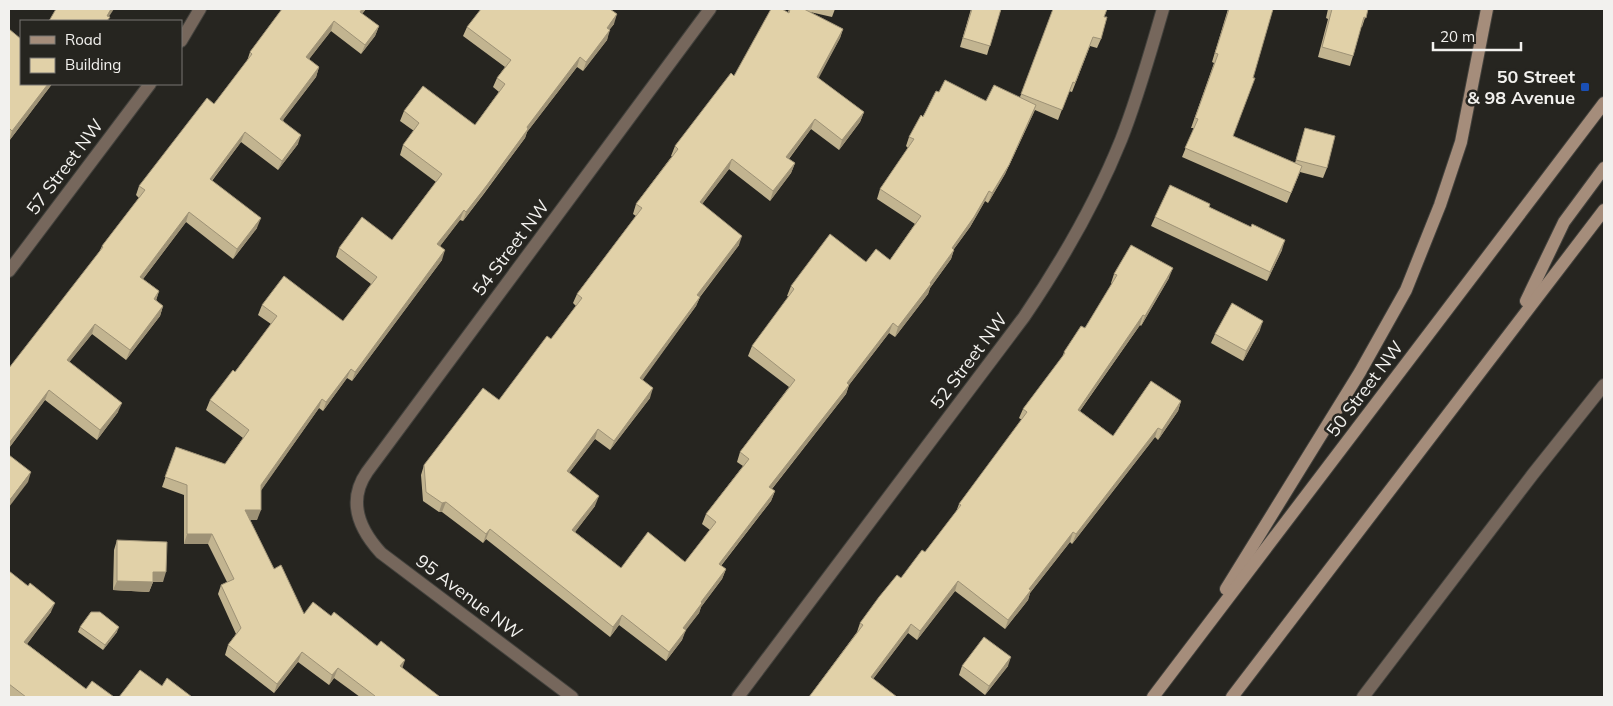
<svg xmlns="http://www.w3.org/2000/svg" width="1613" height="706" viewBox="0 0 1613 706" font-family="Mulish,sans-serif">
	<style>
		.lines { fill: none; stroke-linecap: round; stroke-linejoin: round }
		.minor-casing { stroke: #43423d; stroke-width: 14 }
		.tertiary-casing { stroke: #43423d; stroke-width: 14 }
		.secondary-casing { stroke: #43423d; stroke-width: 14 }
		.minor { stroke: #76675c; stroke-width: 12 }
		.tertiary { stroke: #76675c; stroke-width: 12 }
		.secondary { stroke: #a58d7b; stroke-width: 12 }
		.wall { fill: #c2b490 }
		.shaded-wall { fill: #9e9276 }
		.building { fill: #e1d1a8; stroke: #9e9276 }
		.transit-dot { fill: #1a4fb4; stroke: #262520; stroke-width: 2 }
		.labels { text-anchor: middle; stroke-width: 5; stroke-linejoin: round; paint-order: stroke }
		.poi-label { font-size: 18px; font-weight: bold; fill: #f2f1ee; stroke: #262520; text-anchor: end }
		.street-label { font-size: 18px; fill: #f2f1ee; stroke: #262520 }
	</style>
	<rect width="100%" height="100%" fill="#262520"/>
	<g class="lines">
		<!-- minor casing -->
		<g class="minor-casing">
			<g id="minor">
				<path d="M572 697 381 553C359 529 347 501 367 472L710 9"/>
				<path d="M738 697 1024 317C1062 261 1096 202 1121 140 1138 97 1150 53 1163 9"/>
				<path d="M1363 697 1533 474 1604 385"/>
			</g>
		</g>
		<!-- tertiary casing -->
		<g class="tertiary-casing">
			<g id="tertiary">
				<path d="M181 41 200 9"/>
				<path d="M9 271 150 84"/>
			</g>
		</g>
		<!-- secondary casing -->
		<g class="secondary-casing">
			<g id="secondary">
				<path d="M1526 301 1564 222 1604 168"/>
				<path d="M1226 589 1360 372 1406 290 1440 205 1461 142 1487 9"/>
				<path d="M1153 697 1604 103"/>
				<path d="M1232 697 1604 210"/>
			</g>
		</g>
		<!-- minor -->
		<use href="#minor" class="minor"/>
		<!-- tertiary -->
		<use href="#tertiary" class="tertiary"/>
		<!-- secondary -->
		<use href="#secondary" class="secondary"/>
	</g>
	<!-- wall -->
	<g class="wall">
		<path d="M282 9H366L362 14 379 26 375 36 361 54 331 31 309 59 319 67 316 77 283 120 298 144 278 170 241 142 212 181 257 228 233 259 186 222 143 279 159 291 156 300 163 306 160 316 126 360 92 334 69 362 118 412 97 440 45 400 9 448 102 246 139 198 136 195 139 186 214 104 247 61 250 52Z"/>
		<path d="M789 9H835L832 17 810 12 843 29 840 38 818 78 864 112 860 122 839 150 811 129 789 159 795 163 791 173 770 201 729 169 702 204 739 245 700 297 696 306 642 380 650 398 610 450 595 439 569 473 595 506 575 532 621 568 685 562 710 530 702 524 706 514 743 466 737 462 740 452 789 387 748 356 752 346 789 297 787 296 791 286 866 262 890 260 915 224 877 199 880 189 908 148 906 146 909 137 939 92 986 101 1020 97 1053 10 1046 9H1107L1104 17 1101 39 1097 48 1090 46 1072 92 1069 91 1058 120 1035 110 1005 174 988 203 985 201 970 227 954 249 951 259 930 288 928 294 895 337 889 333 849 385 846 394 772 489 775 491 771 501 721 566 726 569 722 579 701 607 699 613 685 630 682 640 666 661 619 625 610 637 486 539 483 543 442 512H439L423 501 421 475 424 465 499 400 551 339 576 306 573 303 577 294 636 216 633 214 636 204 672 156H671L675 146 788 12Z"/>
		<path d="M971 9H1001L987 55 960 47Z"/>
		<path d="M1228 9H1273L1233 136 1295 163 1305 128 1327 168 1323 178 1300 172 1287 203 1182 157 1194 128H1191L1214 63 1212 62Z"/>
		<path d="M1328 9H1368L1362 27H1361L1353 56 1350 66 1318 57 1328 19 1326 18Z"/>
		<path d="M614 24 609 30 607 40 583 71 577 67 527 132 525 138 483 195 463 221 460 220 440 246 442 260 352 381 347 378 323 411 319 408 261 490 257 520H250L274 569 304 614 402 668 440 697H360L334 678 329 685 298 662 274 693 225 655 228 645 236 634 218 594 221 585 227 582 208 544H184V495L162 487 176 447 225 464 243 438 206 410 210 400 235 372 271 324 258 315 262 305 343 321 371 284 336 257 339 248 392 240 436 182 400 155 403 145 414 131 400 121 404 111 475 125 499 92 493 87 497 78 505 67 463 36 467 27Z"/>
		<path d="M9 29 52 84 9 141Z"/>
		<path d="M1209 207 1251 227 1282 250 1267 281 1151 226 1155 217Z"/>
		<path d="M1114 274 1169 278 1141 326 1140 325 1080 411 1113 436 1181 401 1178 411 1158 440 1155 437 1072 544 1070 542 1030 593 1028 600 1005 629 955 591 917 640 908 633 873 679 809 697 857 632 860 623 925 552 956 512 959 504 1022 420 1019 418 1023 409 1062 358 1064 352 1085 328 1112 284 1111 283Z"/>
		<path d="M1260 330 1243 361 1211 343 1215 334Z"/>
		<path d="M117 540 163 582H153L149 592 113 590 114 550Z"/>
		<path d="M9 571 51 612 27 644 86 689 114 697H11L9 696Z"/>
		<path d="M80 627 117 632 103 650 78 632Z"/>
		<path d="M962 666H1008L985 695 959 675Z"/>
	</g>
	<!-- shaded-wall -->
	<g class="shaded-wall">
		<path d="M111 9H114L106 21 107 16Z"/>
		<path d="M362 9H366L356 21 360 12Z"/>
		<path d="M617 14 614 24 603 38 607 28Z"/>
		<path d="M334 21 331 31 303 67 306 57Z"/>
		<path d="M379 26 375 36 361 54 365 45Z"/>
		<path d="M843 29 840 38 814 87 817 77Z"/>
		<path d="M610 30 607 40 583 71 586 62Z"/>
		<path d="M580 57 577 67 527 132 525 138 463 221 466 212 527 127Z"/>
		<path d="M319 67 316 77 277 128 280 119Z"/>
		<path d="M48 84H52L9 141 12 131Z"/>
		<path d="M1036 105 1033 114 1005 174 988 203 992 193Z"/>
		<path d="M864 112 860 122 839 150 842 140Z"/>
		<path d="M815 119 811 129 783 166 786 157Z"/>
		<path d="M245 132 241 142 206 188 210 179Z"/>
		<path d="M301 135 298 144 278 170 282 161Z"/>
		<path d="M732 159 729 169 696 212 700 202Z"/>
		<path d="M795 163 791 173 770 201 773 191Z"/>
		<path d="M989 191 985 201 970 227 948 257 952 248Z"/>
		<path d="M464 210 460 220 434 254 437 244Z"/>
		<path d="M189 212 186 222 137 287 140 277Z"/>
		<path d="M261 218 257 228 233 259 237 249Z"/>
		<path d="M742 236 739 245 694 304 697 295Z"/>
		<path d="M1285 240 1282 250 1267 281 1270 272Z"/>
		<path d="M445 250 442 260 352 381 355 372Z"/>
		<path d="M954 250 951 259 930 288 928 294 895 337 898 327Z"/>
		<path d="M1173 268 1169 278 1141 326 1145 316Z"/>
		<path d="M159 291 156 301 154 299Z"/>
		<path d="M700 297 696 306 637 388 640 378Z"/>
		<path d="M163 306 160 316 126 360 130 350Z"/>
		<path d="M1143 315 1140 325 1074 419 1078 410Z"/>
		<path d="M1263 321 1260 330 1243 361 1246 351Z"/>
		<path d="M893 323 889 333 849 385 846 394 766 496 769 487 847 383Z"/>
		<path d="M95 324 92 334 63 370 67 360Z"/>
		<path d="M351 369 347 378 323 411 326 402Z"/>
		<path d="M653 388 650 398 610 450 614 441Z"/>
		<path d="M49 390 45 400 9 448V443Z"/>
		<path d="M322 399 319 408 258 495 261 485Z"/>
		<path d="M1181 401 1178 411 1158 440 1162 430Z"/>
		<path d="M122 403 118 412 97 440 100 430Z"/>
		<path d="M1158 428 1155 437 1072 544 1076 534Z"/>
		<path d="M598 429 595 439 563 481 567 471Z"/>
		<path d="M31 472 28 482 9 507V501Z"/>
		<path d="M775 491 771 501 715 573 719 564Z"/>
		<path d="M599 496 595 506 569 540 572 530Z"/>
		<path d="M446 502 442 512H439L442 503Z"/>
		<path d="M245 510H261L257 520H242Z"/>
		<path d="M490 529 486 539 483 543 486 534Z"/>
		<path d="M1073 532 1070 542 1030 593 1028 600 1005 629 1008 620 1029 589Z"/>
		<path d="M187 534H212L208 544H184Z"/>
		<path d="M726 569 722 579 701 607 699 613 680 638 683 628 701 602Z"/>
		<path d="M153 572H166L163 582H149Z"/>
		<path d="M117 581 153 582 149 592 113 590Z"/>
		<path d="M958 581 955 591 917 640 920 631Z"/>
		<path d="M55 603 51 612 21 652 24 642Z"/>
		<path d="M622 615 619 625 610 637 613 627Z"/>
		<path d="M911 624 908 633 867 687 871 677Z"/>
		<path d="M119 627 117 632 103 650 105 645Z"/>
		<path d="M686 630 682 640 666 661 669 652Z"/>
		<path d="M302 652 298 662 274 693 277 684Z"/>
		<path d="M1011 657 1008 666 985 695 989 686Z"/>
		<path d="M405 660 402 669 400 666Z"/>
		<path d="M338 668 334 678 329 685 332 675Z"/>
	</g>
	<!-- building -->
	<g class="building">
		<path d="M56 9H111L107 16 110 17 107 21H49Z"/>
		<path d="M282 9H362L360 12 379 26 365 45 334 21 306 57 319 67 280 119 301 135 282 161 245 132 210 179 261 218 237 249 189 212 140 277 159 291 154 299 163 306 130 350 95 324 67 360 122 403 100 430 49 390 9 443V368L103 247 102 246 145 190 139 186 207 98 214 104 252 54 250 52Z"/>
		<path d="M481 9H610L617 14 607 28 610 30 586 62 580 57 527 127 528 129 487 185 466 212 464 210 437 244 445 250 355 372 351 369 326 402 322 399 261 485V510H245L274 569 281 565 304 614 313 602 331 616 334 612 377 646 381 641 405 660 400 666 440 697H374L375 696 338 668 332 675 302 652 277 684 228 645 241 628 221 585 234 579 212 534H187V485L165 477 176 447 225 464 249 430 210 400 233 370 235 372 277 316 262 305 284 276 343 321 377 277 339 248 362 217 392 240 442 174 403 145 419 123 404 111 423 86 475 125 505 84 497 78 511 60 467 27Z"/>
		<path d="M771 9H782L789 13 790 9H804L843 29 817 77 864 112 842 140 815 119 786 157 795 163 773 191 732 159 700 202 742 236 697 295 700 297 640 378 653 388 614 441 598 429 567 471 599 496 572 530 621 568 648 532 685 562 716 522 706 514 749 459 740 452 795 380 752 346 794 289 791 286 830 234 866 262 876 249 890 260 921 216 880 189 914 139 909 137 921 115 923 117 936 91 939 92 945 80 986 101 994 85 1036 105 1009 165 992 193 989 191 974 217 952 248 954 250 930 283 931 284 898 327 893 323 847 383 849 385 769 487 775 491 719 564 726 569 701 602 702 603 683 628 686 630 669 652 622 615 613 627 490 529 486 534 446 502 442 503 426 492 424 465 483 388 499 400 547 336 551 339 582 298 577 294 642 208 636 204 678 149 675 146 731 73 734 76Z"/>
		<path d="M972 9H1001L990 46 963 38Z"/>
		<path d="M1053 9H1107L1104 17H1107L1101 39 1093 37 1075 83 1073 82 1062 110 1021 94Z"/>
		<path d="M1229 9H1273L1253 78H1255L1233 136 1302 166 1291 193 1185 148 1198 119 1195 118 1218 54 1215 53Z"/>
		<path d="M1329 9H1368L1366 18 1364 17 1353 56 1322 47 1332 9Z"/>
		<path d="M9 29 21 39V84H48L12 131 9 128Z"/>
		<path d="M1305 128 1335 136 1327 168 1296 160Z"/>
		<path d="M1170 185 1210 204 1209 207 1251 227 1252 224 1285 240 1270 272 1155 217Z"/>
		<path d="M1131 245 1173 268 1145 316 1143 315 1078 410 1113 436 1151 381 1181 401 1162 430 1158 428 1076 534 1073 532 1029 589 1031 590 1008 620 958 581 920 631 911 624 871 677 897 697H809L863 625 860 623 879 597 897 575 901 578 922 550 925 552 961 505 959 504 1027 412 1023 409 1065 353 1064 352 1081 326 1085 328 1117 275 1114 274Z"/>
		<path d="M1232 303 1263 321 1246 351 1215 334Z"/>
		<path d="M9 455 31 472 9 501Z"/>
		<path d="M117 540 167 542 166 572H153V582L117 581Z"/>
		<path d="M9 571 28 586 30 583 55 603 24 642 86 689 92 681 114 697H26L9 684Z"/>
		<path d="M91 612H100L119 627 105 645 80 627Z"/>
		<path d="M984 637 1011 657 989 686 962 666Z"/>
		<path d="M140 670 162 686 167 678 192 697H119Z"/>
	</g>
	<!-- markers -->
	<rect class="transit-dot" x="1580" y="82" width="10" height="10" rx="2.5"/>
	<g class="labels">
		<!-- poi labels -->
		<g class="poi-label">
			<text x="1575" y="83">50 Street<tspan x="1575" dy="21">&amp; 98 Avenue</tspan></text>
		</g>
		<!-- street labels -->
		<g class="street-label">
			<text transform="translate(65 167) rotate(-53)" y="6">57 Street NW</text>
			<text transform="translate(511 248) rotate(-53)" y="6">54 Street NW</text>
			<text transform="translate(969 361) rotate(-53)" y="6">52 Street NW</text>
			<text transform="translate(1365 389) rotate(-53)" y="6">50 Street NW</text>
			<text transform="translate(469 597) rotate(37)" y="6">95 Avenue NW</text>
		</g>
	</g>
	<!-- border -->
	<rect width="1613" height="706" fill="none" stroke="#f2f1ee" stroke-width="20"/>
	<!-- legend -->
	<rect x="20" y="20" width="162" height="65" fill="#262520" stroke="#787772"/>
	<rect x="30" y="36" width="25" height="8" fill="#a58d7b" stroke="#787772"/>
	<text x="65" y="45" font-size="15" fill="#f2f1ee">Road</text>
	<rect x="30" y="58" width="25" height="15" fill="#e1d1a8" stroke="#787772"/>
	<text x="65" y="70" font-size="15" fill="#f2f1ee">Building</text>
	<!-- scale -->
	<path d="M1433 42v8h88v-8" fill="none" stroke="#f2f1ee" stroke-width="2.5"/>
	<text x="1440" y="42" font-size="15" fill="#f2f1ee" stroke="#262520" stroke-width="4" paint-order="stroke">20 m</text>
</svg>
